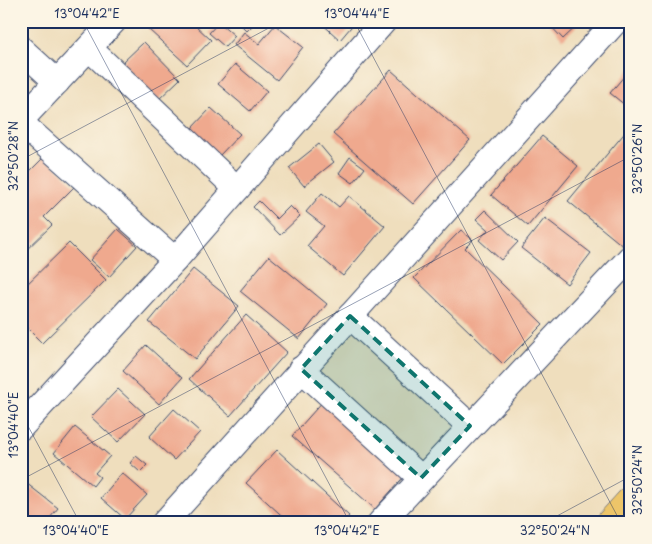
<svg xmlns="http://www.w3.org/2000/svg" width="652" height="544" viewBox="0 0 652 544" font-family="'Playpen Sans',sans-serif">
	<style>
		.building { fill: #efa98e }
		.lines { fill: none; stroke-linecap: round; stroke-linejoin: round }
		.street-casing { stroke: #3b496c; stroke-width: 27 }
		.highway-casing { stroke: #3b496c; stroke-width: 29 }
		.street { stroke: #fff; stroke-width: 25 }
		.highway { stroke: #edc569; stroke-width: 28 }
		.marked { fill: #0f766e; fill-opacity: 0.2; stroke: #0f766e; stroke-width: 4; stroke-dasharray: 10 6; stroke-linejoin: round }
		.ticks { fill: none; stroke: #1b2f5e; stroke-width: 1; stroke-opacity: 0.45 }
		.neatline { fill: none; stroke: #1b2f5e; stroke-width: 2 }
		.ticks-label { font-size: 12px; text-anchor: middle; fill: #1b2f5e }
	</style>
	<rect width="100%" height="100%" fill="#fcf5e5"/>
	<filter id="ink" filterUnits="userSpaceOnUse"><feTurbulence type="fractalNoise" baseFrequency=".02" numOctaves="2"/><feDisplacementMap in="SourceGraphic" scale="10" xChannelSelector="R" yChannelSelector="G"/><feConvolveMatrix kernelMatrix="1 2 1 2 8 2 1 2 1" color-interpolation-filters="sRGB"/></filter>
	<filter id="wash" filterUnits="userSpaceOnUse"><feTurbulence type="fractalNoise" baseFrequency=".0096" numOctaves="4" result="noise"/><feDisplacementMap in="SourceGraphic" scale="20" xChannelSelector="R" yChannelSelector="G"/><feGaussianBlur stdDeviation="1.12" result="paint"/><feColorMatrix in="noise" values="0 0 0 0 0 0 0 0 0 0 0 0 0 0 0 0 0 1.4 0 .05"/><feComposite in="paint" operator="in"/></filter>
	<g filter="url(#wash)">
		<rect width="100%" height="100%" fill="#efdebd"/>
		<g id="blocks">
			<!-- building -->
			<g class="building">
				<path d="M156 21H197L194 24 211 40 187 65 148 29Z"/>
				<path d="M237 21H257L247 31Z"/>
				<path d="M319 21H356L340 40Z"/>
				<path d="M546 21H582L563 39Z"/>
				<path d="M219 22 235 36 225 47 209 33Z"/>
				<path d="M275 25 303 47 277 80 234 45 244 32 259 44Z"/>
				<path d="M144 42 180 79 158 100 122 63Z"/>
				<path d="M235 64 267 91 250 111 218 84Z"/>
				<path d="M631 68V110L610 93Z"/>
				<path d="M391 70 470 140 413 204 333 134Z"/>
				<path d="M211 108 240 134 219 156 190 130Z"/>
				<path d="M628 129 631 131V237L623 246 568 201Z"/>
				<path d="M542 136 578 166 528 226 491 195Z"/>
				<path d="M319 144 334 162 304 186 289 168Z"/>
				<path d="M45 156 75 186 44 217 52 225 21 255V180Z"/>
				<path d="M350 157 365 168 353 183 339 173Z"/>
				<path d="M322 193 339 207 349 196 385 226 343 276 307 246 324 226 306 212Z"/>
				<path d="M259 201 277 219 290 206 300 216 280 235 253 207Z"/>
				<path d="M485 210 518 242 501 260 479 240 488 230 476 219Z"/>
				<path d="M545 218 591 253 567 284 521 248Z"/>
				<path d="M118 229 137 246 109 277 90 260Z"/>
				<path d="M461 230 473 240 465 248 543 324 503 364 414 278Z"/>
				<path d="M69 243 106 280 42 343 21 322V290Z"/>
				<path d="M269 256 327 304 299 339 240 291Z"/>
				<path d="M193 269 239 306 195 359 149 322Z"/>
				<path d="M246 315 287 352 230 416 189 379Z"/>
				<path d="M146 345 182 378 159 404 123 371Z"/>
				<path d="M118 389 145 414 118 442 91 417Z"/>
				<path d="M325 399 408 472 375 509 292 436Z"/>
				<path d="M174 409 200 432 174 460 149 437Z"/>
				<path d="M75 427 110 456 95 473 100 477 93 486 54 453Z"/>
				<path d="M277 450 349 516 343 523H290L246 483Z"/>
				<path d="M136 456 147 465 140 472 130 463Z"/>
				<path d="M122 473 147 495 125 519 101 498Z"/>
				<path d="M21 479 58 508 46 523H21Z"/>
			</g>
		</g>
	</g>
	<g filter="url(#ink)">
		<use href="#blocks" fill-opacity="0" stroke="#3b496c" stroke-width="1"/>
		<g class="lines">
			<!-- street casing -->
			<g class="street-casing">
				<g id="street">
					<path d="M89 48 237 189"/>
					<path d="M21 49 57 82"/>
					<path d="M21 120 114 21"/>
					<path d="M21 123 175 260"/>
					<path d="M350 316 470 426"/>
					<path d="M301 369 421 478"/>
					<path d="M21 427 175 260 384 21"/>
					<path d="M164 523 616 21"/>
					<path d="M380 523 631 257"/>
				</g>
			</g>
			<!-- highway casing -->
			<g class="highway-casing">
				<path id="highway" d="M610 523 631 500"/>
			</g>
			<!-- street -->
			<use href="#street" class="street"/>
			<!-- highway -->
			<use href="#highway" class="highway"/>
		</g>
	</g>
	<!-- marked area -->
	<path class="marked" d="M350 316 470 426 421 478 301 369Z"/>
	<!-- ticks -->
	<path class="ticks" d="M83 21 350 523M354 21 621 523M624 21 631 33M21 160 282 21M21 413 80 523M21 480 631 156M544 523 631 476"/>
	<!-- margin -->
	<rect width="652" height="544" fill="none" stroke="#fcf5e5" stroke-width="55"/>
	<rect x="28" y="28" width="596" height="488" class="neatline"/>
	<g class="ticks-label">
		<text x="87" y="18">13°04'42"E</text>
		<text x="357" y="18">13°04'44"E</text>
		<text transform="translate(14 156) rotate(-90)" y="4">32°50'28"N</text>
		<text transform="translate(638 159) rotate(-90)" y="4">32°50'26"N</text>
		<text transform="translate(14 425) rotate(-90)" y="4">13°04'40"E</text>
		<text transform="translate(638 480) rotate(-90)" y="4">32°50'24"N</text>
		<text x="76" y="535">13°04'40"E</text>
		<text x="347" y="535">13°04'42"E</text>
		<text x="555" y="535">32°50'24"N</text>
	</g>
</svg>
